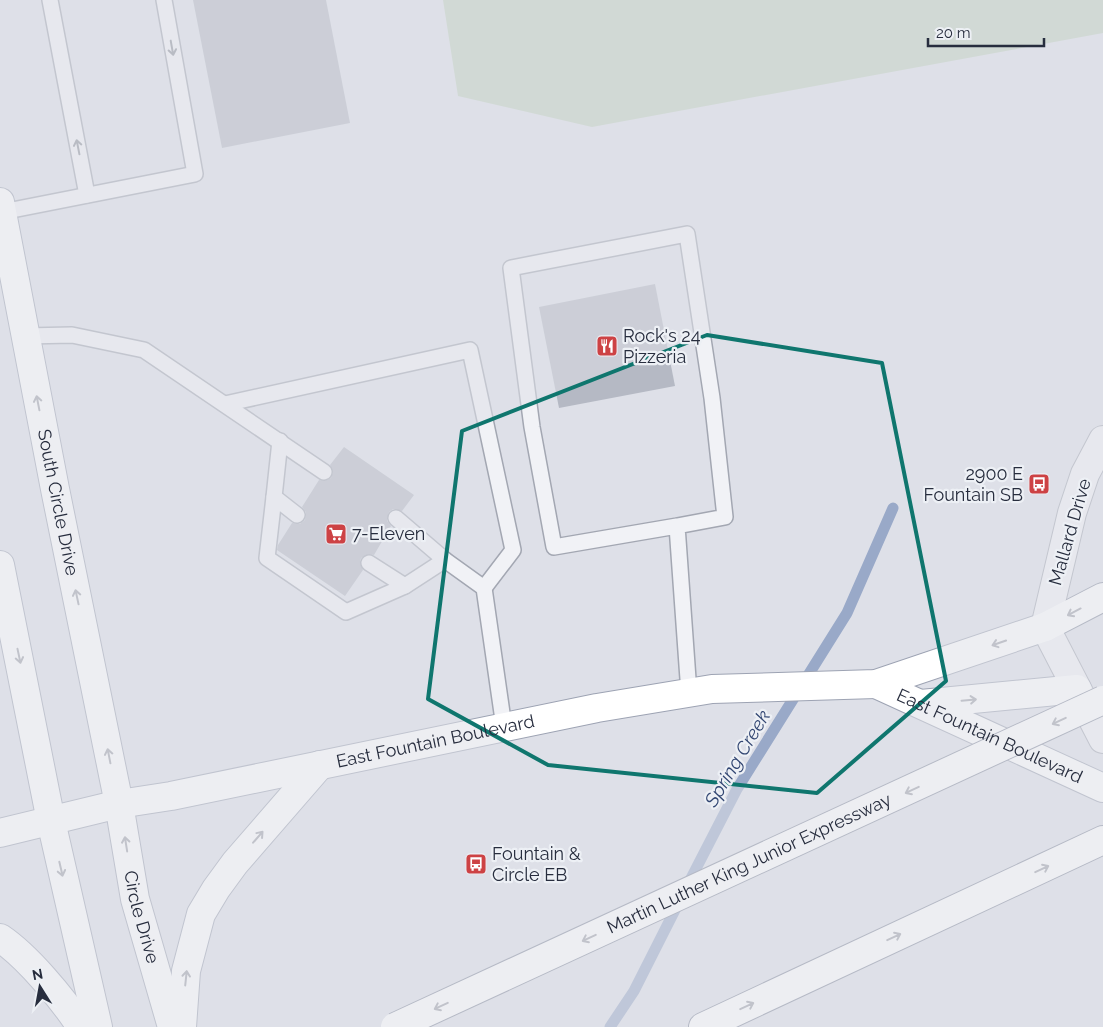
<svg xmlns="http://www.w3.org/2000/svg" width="1103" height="1027" viewBox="0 0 1103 1027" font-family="Raleway,sans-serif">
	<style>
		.green { fill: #c1d1bf }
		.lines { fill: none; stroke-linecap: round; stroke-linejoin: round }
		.stream { stroke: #99a9c8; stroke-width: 11 }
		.building { fill: #b5b9c4 }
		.lane-casing { stroke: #a3a7b2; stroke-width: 18 }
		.street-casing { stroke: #a3a7b2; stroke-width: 30 }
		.primary-casing { stroke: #9da3b3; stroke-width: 30 }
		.highway-casing { stroke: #858c9e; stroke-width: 30 }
		.lane { stroke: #f1f2f6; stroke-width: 15 }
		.street { stroke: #f1f2f6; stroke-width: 28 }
		.primary { stroke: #fff; stroke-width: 28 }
		.highway { stroke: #fff; stroke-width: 28 }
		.highway-bridge-casing { stroke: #858c9e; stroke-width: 30; stroke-linecap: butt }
		.highway-bridge { stroke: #fff; stroke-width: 28 }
		.oneway { stroke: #8c909a }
		.oneway2 { stroke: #9ea0a8 }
		.marked { fill: none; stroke: #0f766e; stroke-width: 4; stroke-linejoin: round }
		.labels { text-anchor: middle; stroke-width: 4.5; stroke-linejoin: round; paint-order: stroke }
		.poi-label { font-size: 18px; fill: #272d3e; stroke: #edf0f5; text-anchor: start }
		.street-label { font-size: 18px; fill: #272d3e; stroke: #edf0f5 }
		.water-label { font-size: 19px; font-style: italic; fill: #324672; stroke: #edf0f5 }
	</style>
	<rect width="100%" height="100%" fill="#dee0e8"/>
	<!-- green -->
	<path class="green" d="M443 0H1103V33L592 127 458 96Z"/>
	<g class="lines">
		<!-- stream -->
		<g class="stream">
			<path d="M686 888 737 789 847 613 893 508"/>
			<path d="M610 1027 634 991 679 902"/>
		</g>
	</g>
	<!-- building -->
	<g class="building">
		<path d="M193 0H326L350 123 222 148Z"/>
		<path d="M655 284 675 386 559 408 539 307Z"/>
		<path d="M344 447 414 495 402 511 393 509 389 512 387 521 391 526 374 555 369 554 361 558 360 563 363 570 345 596 277 550 278 545 292 523 300 524 305 520 306 512 302 507 319 480 324 481 331 478 333 472 330 465Z"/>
	</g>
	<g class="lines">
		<!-- lane casing -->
		<g class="lane-casing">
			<g id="lane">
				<path d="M50 0 87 195"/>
				<path d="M2 212 195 174 164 0"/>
				<path d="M25 336 72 335 144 350 324 472"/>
				<path d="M225 404 470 350 513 550 484 588"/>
				<path d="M274 497 280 441"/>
				<path d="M297 515 274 497 267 558 346 612 405 586 445 560"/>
				<path d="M396 518 445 560 484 588 504 727"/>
				<path d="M677 526 554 547 532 427 511 268 687 234 712 398 725 517 677 526 689 693"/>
				<path d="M369 563 405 586"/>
			</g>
		</g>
		<!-- street casing -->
		<g class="street-casing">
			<path id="street" d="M1103 440 1085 474 1072 513 1045 627 1103 739"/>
		</g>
		<!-- primary casing -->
		<g class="primary-casing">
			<g id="primary">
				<path id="s1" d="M0 202 55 489 119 804 135 899 172 1027"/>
				<path d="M0 565 51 821 98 1027"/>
				<path id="s2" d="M876 684 1103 788"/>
				<path d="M921 704 1077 689"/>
				<path id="s3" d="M0 833 119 804 171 796 597 708 712 689 876 684 1045 627"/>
				<path d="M0 938C27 956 63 999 81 1027"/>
				<path d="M182 1027 186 971 201 914 216 889 235 863 320 765"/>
			</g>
		</g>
		<!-- highway casing -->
		<g class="highway-casing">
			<g id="highway">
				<path d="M1045 627 1103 597"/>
				<path d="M703 1027 1103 840"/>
			</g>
		</g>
		<!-- lane -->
		<use href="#lane" class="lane"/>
		<!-- street -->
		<use href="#street" class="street"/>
		<!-- primary -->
		<use href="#primary" class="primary"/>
		<!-- highway -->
		<use href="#highway" class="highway"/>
		<!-- highway-bridge casing -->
		<g class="highway-bridge-casing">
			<g id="highway-bridge">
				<path id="s4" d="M395 1027 1103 700"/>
			</g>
		</g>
		<!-- highway-bridge -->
		<use href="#highway-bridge" class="highway-bridge"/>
	</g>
	<!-- one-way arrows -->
	<defs><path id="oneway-shaft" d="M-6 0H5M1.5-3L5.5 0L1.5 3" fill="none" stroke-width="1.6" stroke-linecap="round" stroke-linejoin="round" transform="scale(1.25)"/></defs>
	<g class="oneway">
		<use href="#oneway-shaft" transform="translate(172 48) rotate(80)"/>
		<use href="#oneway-shaft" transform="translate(78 147) rotate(-101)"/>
	</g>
	<g class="oneway2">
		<use href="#oneway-shaft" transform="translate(38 403) rotate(-101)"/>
		<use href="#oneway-shaft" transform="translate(77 597) rotate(-102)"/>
		<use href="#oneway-shaft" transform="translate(1074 612) rotate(152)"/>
		<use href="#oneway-shaft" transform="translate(999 643) rotate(161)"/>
		<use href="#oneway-shaft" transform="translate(19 656) rotate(78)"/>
		<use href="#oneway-shaft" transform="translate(969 700) rotate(-5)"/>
		<use href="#oneway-shaft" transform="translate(1059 721) rotate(155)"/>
		<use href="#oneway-shaft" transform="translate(109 756) rotate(-101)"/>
		<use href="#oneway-shaft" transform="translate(912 790) rotate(155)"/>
		<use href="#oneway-shaft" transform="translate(258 837) rotate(-49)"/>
		<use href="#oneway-shaft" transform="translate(126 844) rotate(-99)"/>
		<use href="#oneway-shaft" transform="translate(61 869) rotate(77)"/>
		<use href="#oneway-shaft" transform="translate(1042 869) rotate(-25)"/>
		<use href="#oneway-shaft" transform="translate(894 937) rotate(-25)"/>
		<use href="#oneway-shaft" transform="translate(589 938) rotate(155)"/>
		<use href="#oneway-shaft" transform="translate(186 978) rotate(-84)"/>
		<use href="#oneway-shaft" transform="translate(441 1006) rotate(155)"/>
		<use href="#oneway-shaft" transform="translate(747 1006) rotate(-25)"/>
	</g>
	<!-- marked area -->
	<path d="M0 0H1103V1027H0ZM707 335 882 363 946 681 817 793 548 765 428 699 462 431Z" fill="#dee0e8" fill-opacity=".55" fill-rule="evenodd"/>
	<path class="marked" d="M707 335 882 363 946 681 817 793 548 765 428 699 462 431Z"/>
	<!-- icons -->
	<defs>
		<g id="restaurant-square" transform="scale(1.125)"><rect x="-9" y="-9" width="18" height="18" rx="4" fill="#cd4244" stroke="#edf0f5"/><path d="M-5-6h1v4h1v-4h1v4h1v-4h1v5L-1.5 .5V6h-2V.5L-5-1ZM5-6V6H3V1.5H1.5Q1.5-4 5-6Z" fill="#fff"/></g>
		<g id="bus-square" transform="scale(1.125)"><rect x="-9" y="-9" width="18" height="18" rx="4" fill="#cd4244" stroke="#edf0f5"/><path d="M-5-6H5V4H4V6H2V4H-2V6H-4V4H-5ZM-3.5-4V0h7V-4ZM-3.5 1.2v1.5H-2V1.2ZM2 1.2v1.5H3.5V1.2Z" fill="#fff"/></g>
		<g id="supermarket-square" transform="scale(1.125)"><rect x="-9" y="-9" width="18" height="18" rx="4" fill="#cd4244" stroke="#edf0f5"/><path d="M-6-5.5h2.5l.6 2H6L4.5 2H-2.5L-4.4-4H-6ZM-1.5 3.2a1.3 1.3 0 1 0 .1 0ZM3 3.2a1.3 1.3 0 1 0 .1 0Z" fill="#fff"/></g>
	</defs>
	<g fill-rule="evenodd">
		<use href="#restaurant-square" x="607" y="346"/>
		<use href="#bus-square" x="1039" y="484"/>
		<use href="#supermarket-square" x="336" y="534"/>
		<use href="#bus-square" x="476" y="864"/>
	</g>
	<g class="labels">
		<!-- poi labels -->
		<g class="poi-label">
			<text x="623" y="342">Rock's 24<tspan x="623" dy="21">Pizzeria</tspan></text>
			<text x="1023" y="480" text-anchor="end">2900 E<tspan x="1023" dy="21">Fountain SB</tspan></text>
			<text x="352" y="540">7-Eleven</text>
			<text x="492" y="860">Fountain &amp;<tspan x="492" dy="21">Circle EB</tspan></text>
		</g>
		<!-- street labels -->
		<g class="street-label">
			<text dy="6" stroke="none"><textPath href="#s1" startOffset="306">South Circle Drive</textPath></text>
			<text transform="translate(1070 532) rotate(-74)" y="6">Mallard Drive</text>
			<text dy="6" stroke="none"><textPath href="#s2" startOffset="125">East Fountain Boulevard</textPath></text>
			<text dy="6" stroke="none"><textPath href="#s3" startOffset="445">East Fountain Boulevard</textPath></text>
			<text dy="6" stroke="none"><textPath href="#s4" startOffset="390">Martin Luther King Junior Expressway</textPath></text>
			<text dy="6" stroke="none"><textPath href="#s1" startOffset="729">Circle Drive</textPath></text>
		</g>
		<!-- water labels -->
		<g class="water-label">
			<text transform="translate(737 758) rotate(-59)" y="7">Spring Creek</text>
		</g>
	</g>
	<!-- north arrow -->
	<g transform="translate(40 987) rotate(349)" stroke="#edf0f5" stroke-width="4" paint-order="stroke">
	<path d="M0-4L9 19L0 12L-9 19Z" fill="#272d3e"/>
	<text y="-8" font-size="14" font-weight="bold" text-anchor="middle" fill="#272d3e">N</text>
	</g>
	<!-- scale -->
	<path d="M928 38v8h116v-8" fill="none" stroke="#272d3e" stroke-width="2.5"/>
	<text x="936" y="38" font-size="15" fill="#272d3e" stroke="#edf0f5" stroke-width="4" paint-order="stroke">20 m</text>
</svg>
